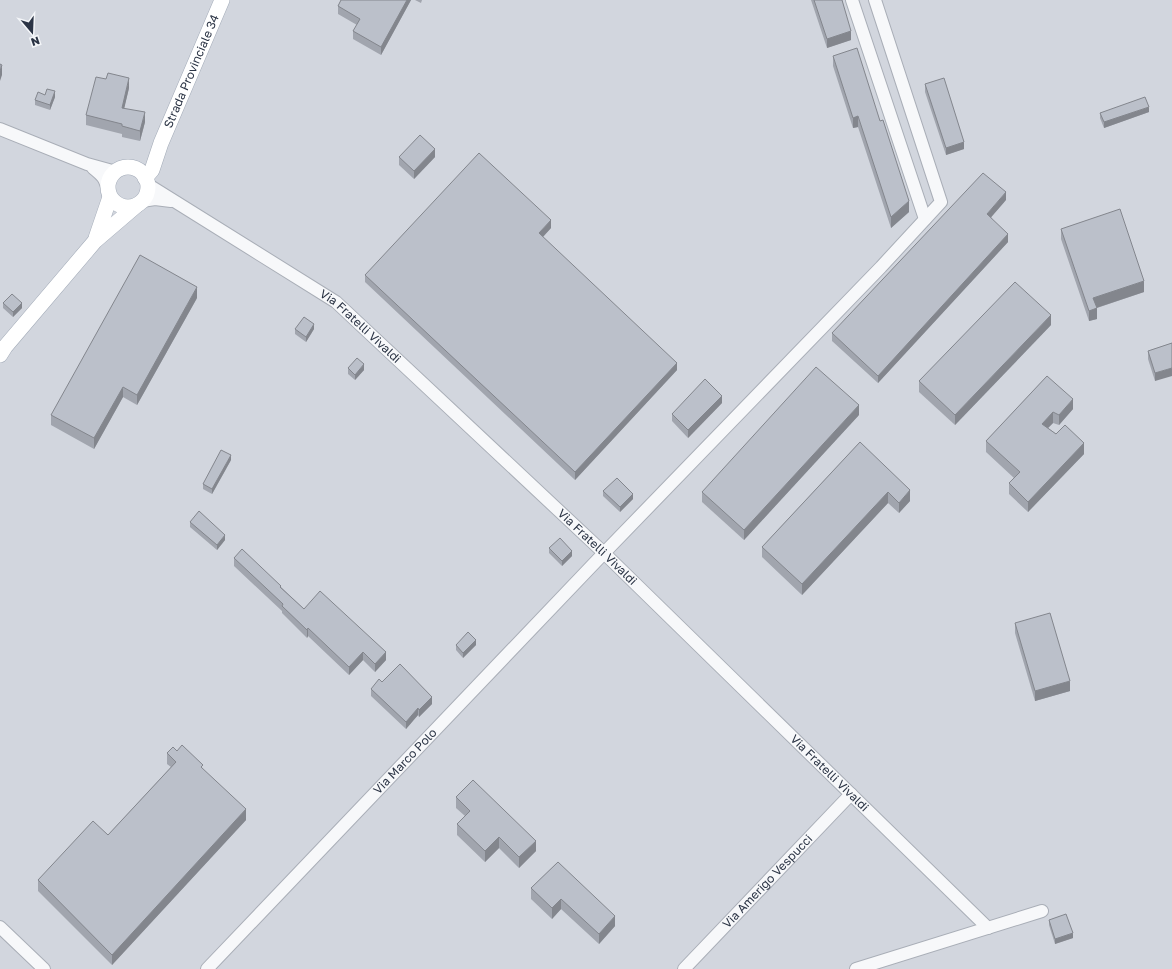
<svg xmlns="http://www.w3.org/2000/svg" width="1172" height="969" viewBox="0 0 1172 969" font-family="'Golos Text',sans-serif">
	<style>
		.built { fill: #d2d6de }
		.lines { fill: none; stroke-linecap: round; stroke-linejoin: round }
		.minor-casing { stroke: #a9aeb7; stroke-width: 14 }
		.major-casing { stroke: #a3abb8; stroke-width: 16 }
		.minor { stroke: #f7f8fa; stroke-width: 12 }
		.major { stroke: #fff; stroke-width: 15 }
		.wall { fill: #a1a5ae }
		.shaded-wall { fill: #83868d }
		.building { fill: #bbc0ca; stroke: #83868d }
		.labels { text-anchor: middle; stroke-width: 3; stroke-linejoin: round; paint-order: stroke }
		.street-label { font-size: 12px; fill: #2b3445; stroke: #f4f6f9 }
	</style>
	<rect width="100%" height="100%" fill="#e4e7ec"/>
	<!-- built -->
	<rect class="built" x="0" y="0" width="1172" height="969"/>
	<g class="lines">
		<!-- minor casing -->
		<g class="minor-casing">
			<g id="minor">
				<path d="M852 0 925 219"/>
				<path d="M0 129 87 164 116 172"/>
				<path d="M93 168C103 176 105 178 108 191"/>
				<path id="s1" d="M147 184 336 302 604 553 988 928"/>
				<path d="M142 201 155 199 171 201"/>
				<path d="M0 927 44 969"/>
				<path id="s2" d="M207 969 604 553 881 267 941 202 875 0"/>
				<path id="s3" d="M684 969 851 794"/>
				<path d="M856 969 1042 911"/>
			</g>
		</g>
		<!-- major casing -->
		<g class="major-casing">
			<g id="major">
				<circle cx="128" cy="187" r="20"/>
				<path id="s4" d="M145 178 152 170 161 143 222 0"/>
				<path d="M96 238 110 197"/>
				<path d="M0 355 5 347 95 241 137 205"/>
			</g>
		</g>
		<!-- minor -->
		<use href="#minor" class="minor"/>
		<!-- major -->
		<use href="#major" class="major"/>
	</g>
	<!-- wall -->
	<g class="wall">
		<path d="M341 0H411L381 55 353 39V31L357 25 338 14V6Z"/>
		<path d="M415 0H422L421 3Z"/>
		<path d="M811 0H842L851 40 827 48Z"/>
		<path d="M833 56 909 212 891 228 858 127 853 128 833 66Z"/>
		<path d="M925 84 964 149 946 155 925 92Z"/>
		<path d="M129 88 124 108 145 122 140 141 122 137V134L86 125V115Z"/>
		<path d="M55 97 50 110 35 105V100Z"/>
		<path d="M1149 112 1104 128 1100 118V113Z"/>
		<path d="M399 157H435L414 179 399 165Z"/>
		<path d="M1006 200 991 217 1008 242 878 383 832 341V333Z"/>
		<path d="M551 228 543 237 677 370 575 480 365 282V275Z"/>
		<path d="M1061 229 1144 292 1097 308V319L1089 321 1061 239Z"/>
		<path d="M197 298 137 405 123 397 94 449 51 425V415Z"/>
		<path d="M3 303 22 308 13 317 3 308Z"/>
		<path d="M1051 325 955 425 919 392V381Z"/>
		<path d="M295 329H314L306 342 295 334Z"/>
		<path d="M1172 343 1155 381 1148 359V351Z"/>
		<path d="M348 368 364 370 355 380 348 374Z"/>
		<path d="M1047 376 1073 409 1059 425 1053 423 1048 428 1084 454 1028 512 1009 494V483L1014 478 986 452V441Z"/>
		<path d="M722 403 688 438 672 421V414Z"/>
		<path d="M859 415 744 540 702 502V492Z"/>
		<path d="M860 442 910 501 899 513 888 503 802 595 762 557V547Z"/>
		<path d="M231 460 212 494 203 489V484Z"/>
		<path d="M603 491 633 499 620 512 603 496Z"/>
		<path d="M190 522 225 540 217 550 190 527Z"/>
		<path d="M549 548 572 556 562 566 549 553Z"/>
		<path d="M234 558 281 587 304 609 386 660 375 672 363 660 349 675 308 636 307 638 282 613V611L234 566Z"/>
		<path d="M1015 623 1070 691 1035 701 1015 633Z"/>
		<path d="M456 645H476L463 658 456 650Z"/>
		<path d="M382 682 432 704 419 717 418 715 406 729 371 696V689Z"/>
		<path d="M177 751 203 770 246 820 112 965 38 891V880L108 835 171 767 167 764V753Z"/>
		<path d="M456 797 536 851 519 868 499 848 485 862 457 835V824L465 816 456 808Z"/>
		<path d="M558 862 615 926 599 944 561 909 552 919 531 899V888Z"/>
		<path d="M1049 920 1073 938 1055 944 1049 925Z"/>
	</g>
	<!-- shaded-wall -->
	<g class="shaded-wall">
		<path d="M407 0H411L381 55V47Z"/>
		<path d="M851 31V40L827 48V39Z"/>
		<path d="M2 65V75L0 81V71Z"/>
		<path d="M129 78V88L122 118V108Z"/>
		<path d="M55 91V97L50 110V105Z"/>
		<path d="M1149 107V112L1104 128V122Z"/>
		<path d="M145 112V122L140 141V131Z"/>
		<path d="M858 116V127L853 128V118Z"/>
		<path d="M964 142V149L946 155V148Z"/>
		<path d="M435 149V157L414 179V171Z"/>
		<path d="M1006 192V200L987 222V214Z"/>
		<path d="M909 201V212L891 228V217Z"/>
		<path d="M551 220V228L539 241V233Z"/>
		<path d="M1008 234V242L878 383V376Z"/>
		<path d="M1144 281V292L1093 309V298Z"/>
		<path d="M197 287V298L137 405V395Z"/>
		<path d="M22 303V308L13 317V312Z"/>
		<path d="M1097 308V319L1089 321V311Z"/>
		<path d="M1051 315V325L955 425V415Z"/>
		<path d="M314 324V329L306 342V337Z"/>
		<path d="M677 363V370L575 480V472Z"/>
		<path d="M364 364V370L355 380V375Z"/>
		<path d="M1172 368V376L1155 381V373Z"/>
		<path d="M123 387V397L94 449V438Z"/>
		<path d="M722 396V403L688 438V430Z"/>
		<path d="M1073 399V409L1059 425V415Z"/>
		<path d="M859 405V415L744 540V530Z"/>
		<path d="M1053 412V423L1042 434V424Z"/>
		<path d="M1084 443V454L1028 512V502Z"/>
		<path d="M231 455V460L212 494V489Z"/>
		<path d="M910 490V501L899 513V503Z"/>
		<path d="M888 492V503L802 595V584Z"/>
		<path d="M633 494V499L620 512V507Z"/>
		<path d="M225 535V540L217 550V545Z"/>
		<path d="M572 551V556L562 566V561Z"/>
		<path d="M308 628V636L307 638V630Z"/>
		<path d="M476 640V645L463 658V653Z"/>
		<path d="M363 652V660L349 675V667Z"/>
		<path d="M386 652V660L375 672V664Z"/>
		<path d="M1070 681V691L1035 701V691Z"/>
		<path d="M432 697V704L419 717V710Z"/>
		<path d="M418 708V715L406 729V722Z"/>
		<path d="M246 809V820L112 965V955Z"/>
		<path d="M499 837V848L485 862V851Z"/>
		<path d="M536 841V851L519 868V857Z"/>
		<path d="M561 899V909L552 919V908Z"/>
		<path d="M615 916V926L599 944V934Z"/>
		<path d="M1073 933V938L1055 944V939Z"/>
	</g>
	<!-- building -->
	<g class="building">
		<path d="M341 0H407L381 47 353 31 360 19 338 6Z"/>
		<path d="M814 0H842L851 31 827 39Z"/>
		<path d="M857 48 880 121 883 120 909 201 891 217 858 116 853 118 833 56Z"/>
		<path d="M0 64 2 65 0 71Z"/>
		<path d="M108 73 129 78 122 108 145 112 140 131 122 126V124L86 115 96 77 106 79Z"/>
		<path d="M944 78 964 142 946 148 925 84Z"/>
		<path d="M47 89 55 91 50 105 35 100 38 92 45 95Z"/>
		<path d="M1145 97 1149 107 1104 122 1100 113Z"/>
		<path d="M420 135 435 149 414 171 399 157Z"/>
		<path d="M479 153 551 220 539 233 677 363 575 472 365 275Z"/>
		<path d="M983 173 1006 192 987 214 1008 234 878 376 832 333Z"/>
		<path d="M1120 209 1144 281 1093 298 1097 308 1089 311 1061 229Z"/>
		<path d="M140 255 197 287 137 395 123 387 94 438 51 415Z"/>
		<path d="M1015 282 1051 315 955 415 919 381Z"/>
		<path d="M12 294 22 303 13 312 3 303Z"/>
		<path d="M304 317 314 324 306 337 295 329Z"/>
		<path d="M1172 343V368L1155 373 1148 351Z"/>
		<path d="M357 358 364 364 355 375 348 368Z"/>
		<path d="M816 367 859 405 744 530 702 492Z"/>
		<path d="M1047 376 1073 399 1059 415 1053 412 1042 424 1056 434 1065 425 1084 443 1028 502 1009 483 1020 472 986 441Z"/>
		<path d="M705 379 722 396 688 430 672 414Z"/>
		<path d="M860 442 910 490 899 503 888 492 802 584 762 547Z"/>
		<path d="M221 450 231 455 212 489 203 484Z"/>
		<path d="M617 478 633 494 620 507 603 491Z"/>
		<path d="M199 511 225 535 217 545 190 522Z"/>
		<path d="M560 538 572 551 562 561 549 548Z"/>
		<path d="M242 549 281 586 280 587 304 609 320 591 386 652 375 664 363 652 349 667 308 628 307 630 282 606 283 604 234 558Z"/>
		<path d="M1050 613 1070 681 1035 691 1015 623Z"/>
		<path d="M468 632 476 640 463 653 456 645Z"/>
		<path d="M400 664 432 697 419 710 418 708 406 722 371 689 379 679 382 682Z"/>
		<path d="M182 745 203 765 201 767 246 809 112 955 38 880 93 821 108 835 176 762 167 753 173 747 177 751Z"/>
		<path d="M473 780 536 841 519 857 499 837 485 851 457 824 470 811 456 797Z"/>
		<path d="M558 862 615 916 599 934 561 899 552 908 531 888Z"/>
		<path d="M1066 914 1073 933 1055 939 1049 920Z"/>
	</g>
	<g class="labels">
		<!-- street labels -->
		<g class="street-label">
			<text dy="4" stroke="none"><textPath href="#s4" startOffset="117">Strada Provinciale 34</textPath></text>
			<text dy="4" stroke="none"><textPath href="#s1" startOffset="257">Via Fratelli Vivaldi</textPath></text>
			<text dy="4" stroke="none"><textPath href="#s1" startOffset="581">Via Fratelli Vivaldi</textPath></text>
			<text dy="4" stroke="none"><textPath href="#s2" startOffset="287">Via Marco Polo</textPath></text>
			<text dy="4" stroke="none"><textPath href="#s1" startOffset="905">Via Fratelli Vivaldi</textPath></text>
			<text dy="4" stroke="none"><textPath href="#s3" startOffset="121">Via Amerigo Vespucci</textPath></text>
		</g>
	</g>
	<!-- north arrow -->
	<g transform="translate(32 32) rotate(161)" stroke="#f4f6f9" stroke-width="3" paint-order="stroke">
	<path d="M0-3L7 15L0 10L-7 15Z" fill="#2b3445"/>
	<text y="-6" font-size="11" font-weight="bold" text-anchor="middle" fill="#2b3445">N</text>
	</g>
</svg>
